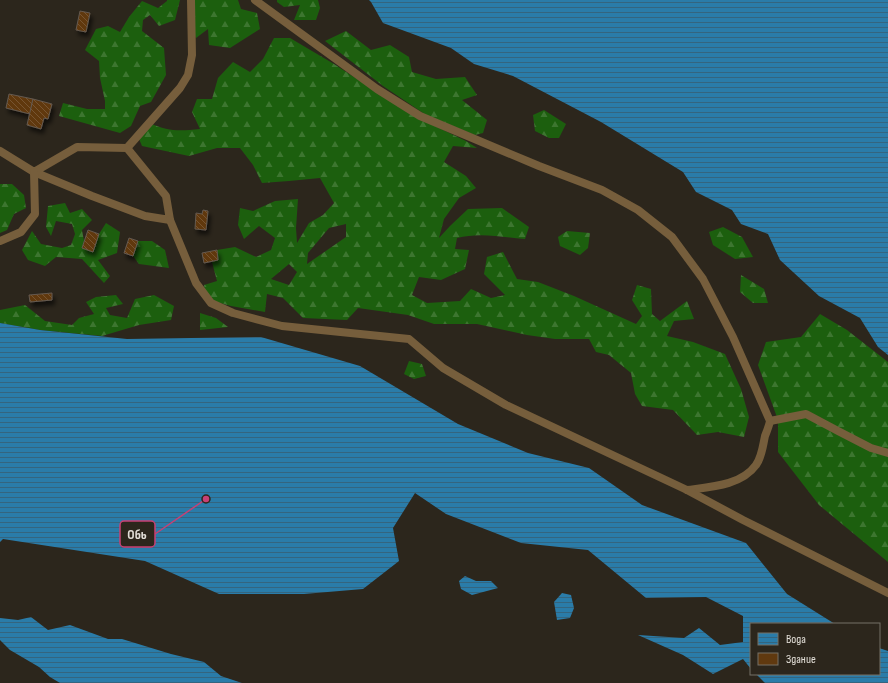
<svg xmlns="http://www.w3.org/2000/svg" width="888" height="683" viewBox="0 0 888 683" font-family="'Sofia Sans Condensed',sans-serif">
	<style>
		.forest { fill: url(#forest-firs); fill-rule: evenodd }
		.water { fill: url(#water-rules) }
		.building { fill: url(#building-back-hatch); stroke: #64594f; filter: url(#shadow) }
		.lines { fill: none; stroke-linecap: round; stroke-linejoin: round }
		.lane { stroke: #765e3c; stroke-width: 8 }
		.leader { fill: none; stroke: #c94074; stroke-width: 1.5 }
		.callout-dot { fill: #c94074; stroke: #2c261c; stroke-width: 1.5 }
		.callout { fill: #2c261c; stroke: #c94074; stroke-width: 1.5 }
		.callout-label { font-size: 14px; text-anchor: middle; font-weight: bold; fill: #e3dfd8 }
	</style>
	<defs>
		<pattern id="forest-firs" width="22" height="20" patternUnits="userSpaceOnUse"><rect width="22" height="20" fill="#1c5f0e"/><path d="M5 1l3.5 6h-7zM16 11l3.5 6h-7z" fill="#3d7630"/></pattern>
		<pattern id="water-rules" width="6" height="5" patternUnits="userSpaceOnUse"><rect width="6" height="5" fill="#2a7ca9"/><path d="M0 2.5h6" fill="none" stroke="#34657f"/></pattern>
		<pattern id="building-back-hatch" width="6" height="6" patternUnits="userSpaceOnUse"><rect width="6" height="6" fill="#60390f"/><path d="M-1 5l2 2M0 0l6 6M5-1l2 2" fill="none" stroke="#775531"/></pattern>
		<filter id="shadow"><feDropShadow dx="2.5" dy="4.5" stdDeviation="2" flood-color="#0009"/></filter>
	</defs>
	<rect width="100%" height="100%" fill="#2c261c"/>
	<!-- forest -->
	<g class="forest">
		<path d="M167 0H180L175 20 159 26 150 15 143 20 142 31 164 48 166 75 151 102 140 106 131 126 120 133 59 116 63 103 87 109H105V101L100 78 99 61 85 50 96 29 108 26 120 32 129 17 142 1 158 8 167 1Z"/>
		<path d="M191 0H238L241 9 257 13 260 29 230 48 209 45 208 29 196 38 191 25Z"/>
		<path d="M277 0H318L320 8 316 20H294L300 5 284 7 277 2Z"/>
		<path d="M346 31 371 50 390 45 409 57 412 72 436 79 465 77 477 95 462 100 487 120 483 133 475 135 426 115 383 86 325 41Z"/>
		<path d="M274 38H290L334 64 412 115 466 141 477 148 453 146 444 162 466 176 476 188 459 198 444 219 439 238 450 226 468 209 502 208 529 227 525 239C502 237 479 232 457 238L455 249 469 250 465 269 441 280 419 277 412 295 427 303 460 301 471 289 491 298 505 295 484 274 487 257 503 252 517 279 538 282 574 296 636 324 642 316 632 300 637 285 651 289 652 314 660 321 687 301 694 319 674 321 667 336 693 342 725 354 741 389 749 417 744 437 718 432 697 435 673 410 642 406 635 394 631 373 609 355 596 352 589 339H555L527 335 477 324H434L408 315 358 308 347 320 303 318 283 298 267 294 265 312 231 306 206 299 204 285 217 281 212 262 218 260 217 250 235 247 256 257 271 250 275 238 259 226 244 239 238 225 240 208 253 211 275 201 298 199 296 228 297 243 309 223 323 215 334 203 320 178 289 181 262 183 253 165 240 148H217L189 156 142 146 137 134 150 123C168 132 181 131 200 129L192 112 197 99H212L218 78 233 62 250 72 263 59ZM346 224V237L307 264 308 253 329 228ZM289 264 297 272 289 285 271 279Z"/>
		<path d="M544 110 566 124 559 138H549L535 131 533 115Z"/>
		<path d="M0 184H12L24 195 26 208 14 214 7 230 0 233Z"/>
		<path d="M65 203 70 213 82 209 92 220 82 230 84 241 82 248 93 252 99 234 106 223 120 232 117 253 98 260 110 276 104 283 82 259 56 257 45 266 28 260 22 250 32 231 41 244 62 248 71 245 75 234 72 224 56 221 51 236 46 227 48 206Z"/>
		<path d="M723 227 742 237 753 257 735 259 713 245 709 232Z"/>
		<path d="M567 231 590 233 588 248 580 255 560 246 558 237Z"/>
		<path d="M138 241H152L165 250 169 268 139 264 133 256Z"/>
		<path d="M741 275 764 289 768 303H753L740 292Z"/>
		<path d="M116 295 123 304 106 308 110 315 127 318 135 299 154 295 174 306 171 320 139 325 102 336 40 330 0 323V310L25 305 45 321 72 325 79 318 94 314 86 302 96 297Z"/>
		<path d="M200 313 216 318 228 327 200 330Z"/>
		<path d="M820 314 847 330 888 362V562L819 505 778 452V420L758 365 766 342 801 337Z"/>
		<path d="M409 361 422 364 426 376 414 379 404 374Z"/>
	</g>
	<!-- water -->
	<g class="water">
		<path d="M369 0H888V355L878 347 860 318 819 296 780 260 768 234 741 224 732 210 696 192 683 172 601 122 513 76 474 64 451 48 383 23 371 2Z"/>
		<path d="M0 323 40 330 127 339 261 337 360 366 458 424 528 453 589 468 642 505 746 543 787 594 835 624H751V669L743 659 713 674 683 655 638 635 684 638 699 628 720 645 743 642V616L706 597 646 598 588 550 521 543 446 514 415 493 393 528 399 561 363 589 304 594H219L145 561 3 539 0 542Z"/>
		<path d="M465 576 476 581H491L498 588 472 595 461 589 459 581Z"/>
		<path d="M562 593 571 595 574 608 570 618 557 620 554 602Z"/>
		<path d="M31 617 48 630 70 625 108 639H122L171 654 204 662 221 676 242 683H60L50 677 39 667 10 650 0 640V618L18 620Z"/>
		<path d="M879 648 888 651V683H765L756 674H879Z"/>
	</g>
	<!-- building -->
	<g class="building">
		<path d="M80 11 90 13 86 32 76 30Z"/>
		<path d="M9 94 33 99 30 114 6 108Z"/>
		<path d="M33 99 52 104 48 119 44 118 41 129 27 125Z"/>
		<path d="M203 210 208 211 206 230 195 229 196 213 202 214Z"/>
		<path d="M88 230 99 234 93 252 82 248Z"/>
		<path d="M129 238 138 241 133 256 124 253Z"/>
		<path d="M217 250 218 260 204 263 202 253Z"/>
		<path d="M52 293V300L30 302 29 295Z"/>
	</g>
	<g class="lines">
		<!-- lane -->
		<g class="lane">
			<path d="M255 0 377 89 420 116 539 166 602 190 638 210 672 237 703 279 733 337 770 421C769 426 767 431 765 436 763 445 762 457 756 465 741 486 709 487 687 490"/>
			<path d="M127 148 180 88 188 75 192 55 191 0"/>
			<path d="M0 151 34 172 92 196 145 216 170 220 166 196 127 148 77 147 34 172"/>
			<path d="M170 220 196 283 211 303 233 313 282 326 409 339 443 368 506 405 687 490 743 520 888 593"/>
			<path d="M0 241 21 232 35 214 34 172"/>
			<path d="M770 421 806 414 838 431 871 448 888 453"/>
		</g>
	</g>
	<!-- callouts -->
	<path class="leader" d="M206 499L155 534"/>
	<circle class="callout-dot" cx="206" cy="499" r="4"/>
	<rect class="callout" x="120" y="521" width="35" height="26" rx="4"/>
	<g class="callout-label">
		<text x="137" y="539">Обь</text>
	</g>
	<!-- legend -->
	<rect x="750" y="623" width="130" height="52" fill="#2c261c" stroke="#757067"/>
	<rect x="758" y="633" width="20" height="12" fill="url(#water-rules)" stroke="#757067"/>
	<text x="786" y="643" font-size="12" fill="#e3dfd8">Вода</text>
	<rect x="758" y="653" width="20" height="12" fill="#60390f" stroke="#757067"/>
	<text x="786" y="663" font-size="12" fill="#e3dfd8">Здание</text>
</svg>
